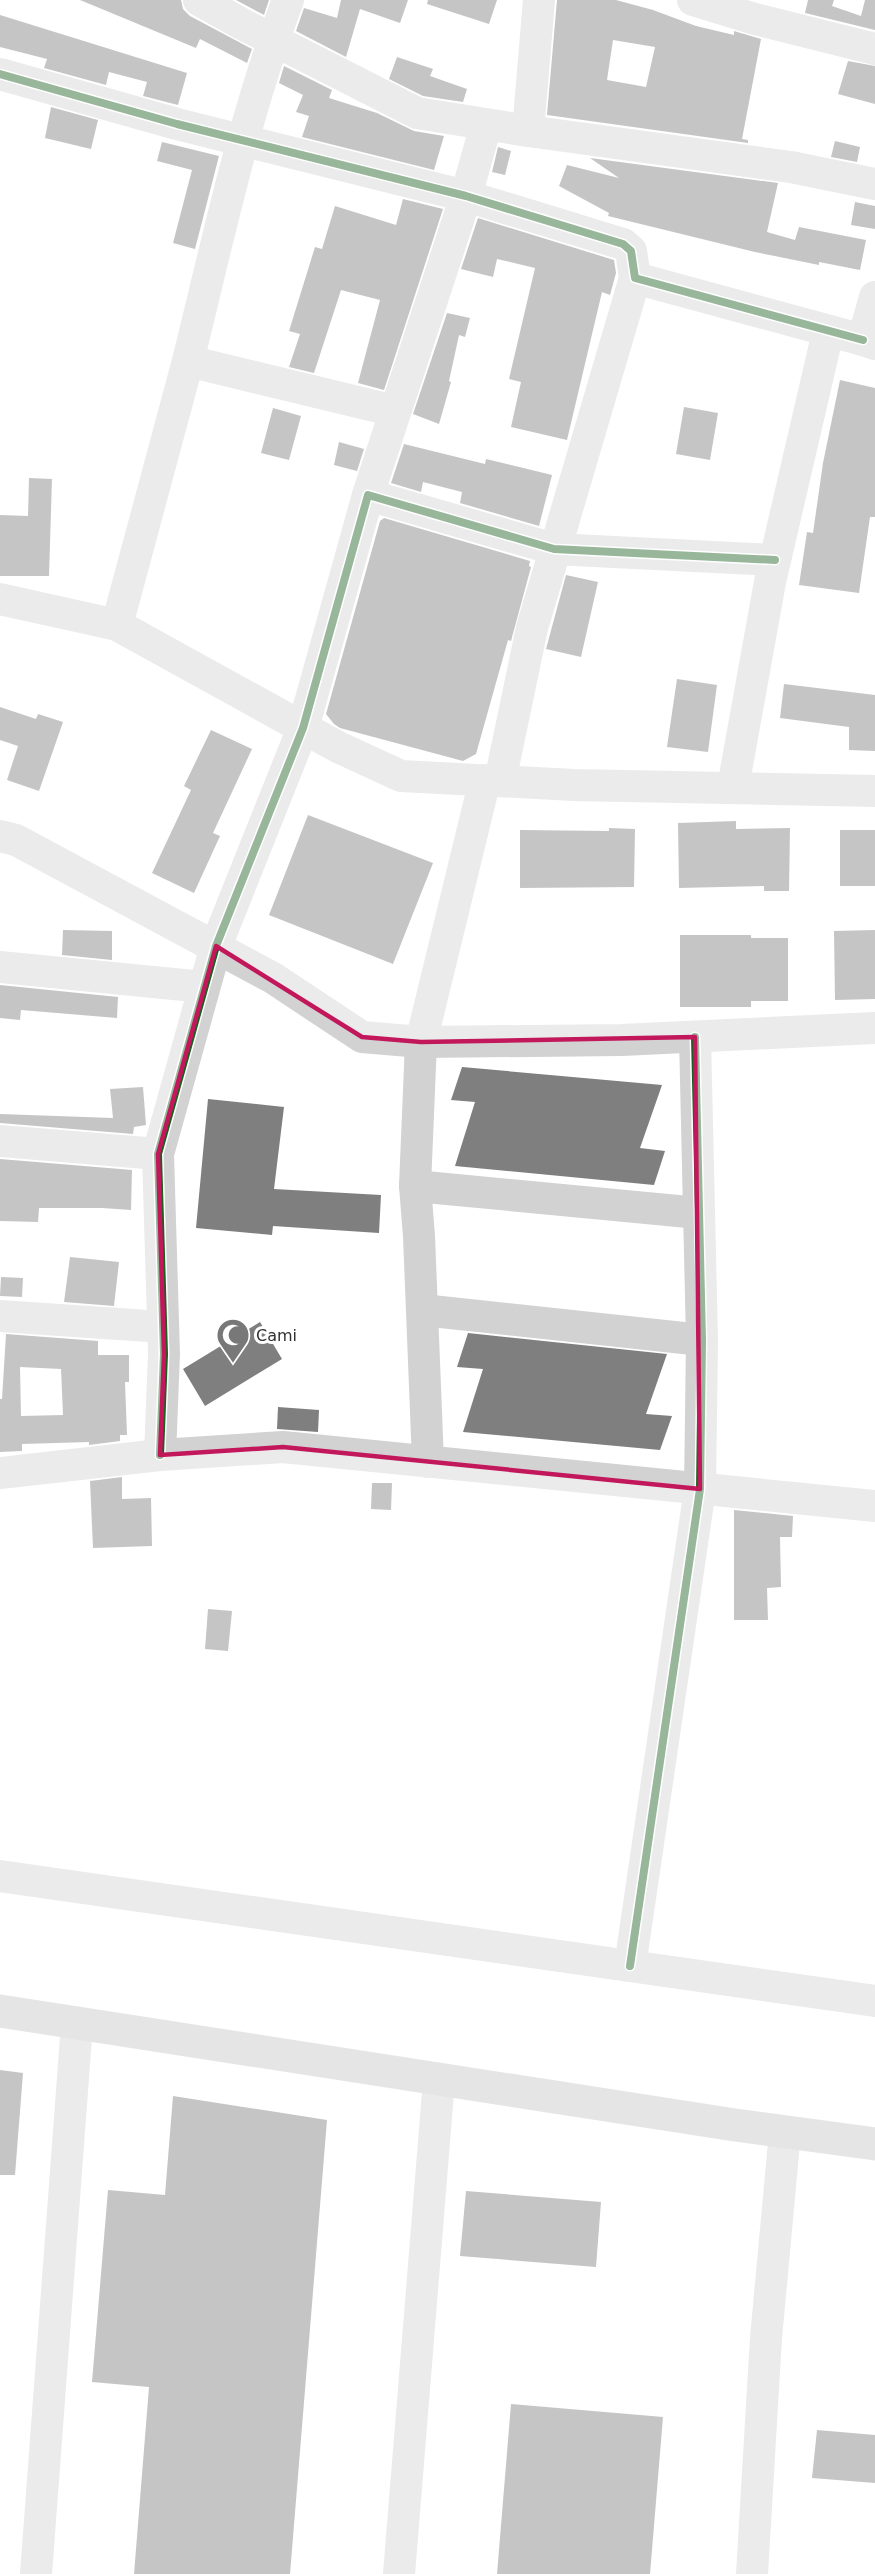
<svg xmlns="http://www.w3.org/2000/svg" width="875" height="2574" viewBox="0 0 875 2574" font-family="'DejaVu Sans',sans-serif">
	<style>
		.building { fill: #7f7f7f; fill-rule: evenodd }
		.lines { fill: none; stroke-linecap: round; stroke-linejoin: round }
		.minor { stroke: #d2d2d2; stroke-width: 32 }
		.major { stroke: #c6c6c6; stroke-width: 33 }
		.cycleway-casing { stroke: #fff; stroke-width: 11 }
		.cycleway { stroke: #1b5e20; stroke-width: 8 }
		.marked { fill: none; stroke: #c2185b; stroke-width: 4.5; stroke-linejoin: round }
		.labels { text-anchor: middle; stroke-width: 6; stroke-linejoin: round; paint-order: stroke }
		.poi-label { font-size: 16px; fill: #303030; stroke: #fff; text-anchor: start }
	</style>
	<rect width="100%" height="100%" fill="#fff"/>
	<!-- building -->
	<g class="building">
		<path d="M80 0H181L183 9 190 16 252 49 247 63 200 39 196 48Z"/>
		<path d="M236 0H269L264 15Z"/>
		<path d="M341 0H408L400 23 360 9 346 57 296 31 304 8 337 18Z"/>
		<path d="M428 0H497L489 24 427 4Z"/>
		<path d="M557 0H616L653 10 696 26 734 35V31L761 39 742 139 748 140V143L547 115ZM613 40 655 47 646 87 607 80Z"/>
		<path d="M808 0H834L832 6 861 16 865 0H875V30L805 13Z"/>
		<path d="M0 15 187 73 178 105 143 96 147 82 109 72 106 85 44 68 47 59 0 47Z"/>
		<path d="M397 57 433 69 430 76 467 89 463 102 423 96 389 79Z"/>
		<path d="M848 61 875 66V104L838 94Z"/>
		<path d="M284 66 332 90 329 98 377 113 414 131 444 136 434 170 302 137 309 116 296 112 303 95 279 83Z"/>
		<path d="M51 107 98 120 91 149 45 138Z"/>
		<path d="M835 141 860 147 857 162 831 157Z"/>
		<path d="M162 142 219 156 195 249 173 243 192 170 157 161Z"/>
		<path d="M498 147 511 151 505 175 492 172Z"/>
		<path d="M590 158 778 183 767 232 795 240 799 227 866 240 860 270 819 262V265L755 252 608 216 609 213 559 186 567 165 619 178Z"/>
		<path d="M403 199 443 209 384 390 358 383 380 300 341 290 314 373 289 367 300 334 289 331 315 247 322 249 335 206 396 225Z"/>
		<path d="M855 202 875 206V229L851 225Z"/>
		<path d="M478 218 614 260 616 273 610 295 602 292 567 440 511 427 521 382 509 379 535 268 497 259 493 277 461 269Z"/>
		<path d="M447 313 470 318 465 337 459 335 449 381 451 382 439 424 413 414Z"/>
		<path d="M840 380 875 388V517H870L859 593 799 585 807 532 813 533 823 463Z"/>
		<path d="M684 407 718 413 710 460 676 454Z"/>
		<path d="M273 408 301 416 289 460 261 453Z"/>
		<path d="M339 442 364 449 357 471 334 465Z"/>
		<path d="M404 444 485 464 486 459 552 475 539 526 460 503 462 492 423 482 421 492 391 483Z"/>
		<path d="M29 478 52 479 49 576H0V515L28 516Z"/>
		<path d="M384 518 530 561 529 566 531 567 511 641 508 640 476 754 463 761 340 728 334 724 326 714 380 521Z"/>
		<path d="M566 575 598 582 581 657 546 649Z"/>
		<path d="M677 679 717 685 708 752 667 747Z"/>
		<path d="M784 684 875 695V751L849 750V727L780 718Z"/>
		<path d="M0 707 36 719 38 714 63 722 39 791 7 780 18 746 0 740Z"/>
		<path d="M211 730 252 749 213 833 220 836 194 893 152 873 191 790 184 786Z"/>
		<path d="M308 815 433 863 393 964 269 915Z"/>
		<path d="M736 821V829L790 828 789 891H764V886L679 888 678 823Z"/>
		<path d="M609 828 635 829 634 887 520 888V830L609 831Z"/>
		<rect x="840" y="830" width="35" height="56"/>
		<path d="M63 930 112 931V960L62 955Z"/>
		<path d="M875 930V999L835 1000 834 931Z"/>
		<path d="M680 935H751V938H788V1001H751V1007H680Z"/>
		<path d="M0 985 118 997 117 1018 21 1010 20 1020 0 1018Z"/>
		<path d="M462 1067 662 1085 640 1148 665 1151 654 1185 455 1166 475 1102 451 1100Z"/>
		<path d="M143 1087 146 1125 134 1127 133 1134 0 1123V1114L113 1118 110 1089Z"/>
		<path d="M208 1099 284 1107 274 1189 381 1195 379 1233 273 1226 272 1235 196 1228Z"/>
		<path d="M0 1159 132 1170 131 1210 102 1208H39L38 1222 0 1221Z"/>
		<path d="M70 1257 119 1262 114 1306 64 1302Z"/>
		<path d="M1 1277 23 1278 22 1297 0 1296Z"/>
		<path d="M260 1322 282 1359 205 1406 183 1369Z"/>
		<path d="M468 1333 667 1354 646 1414 672 1416 660 1450 463 1432 483 1369 457 1367Z"/>
		<path d="M6 1334 98 1341V1355H129V1382H125L127 1435H120V1441L89 1445V1442L22 1444V1451L0 1452V1399H2ZM20 1367 61 1369 63 1415 21 1416Z"/>
		<path d="M278 1407 319 1410 318 1432 277 1429Z"/>
		<path d="M122 1477V1499L151 1498 152 1546 93 1548 90 1481Z"/>
		<path d="M372 1483H392L391 1510 371 1509Z"/>
		<path d="M734 1510 793 1516 792 1537H780L781 1587 767 1588 768 1620H734Z"/>
		<path d="M208 1609 232 1611 228 1651 205 1649Z"/>
		<path d="M0 2070 23 2073 15 2175H0Z"/>
		<path d="M173 2096 327 2120 290 2574H134L149 2387 92 2382 108 2190 165 2195Z"/>
		<path d="M466 2191 601 2202 596 2267 460 2256Z"/>
		<path d="M511 2404 663 2417 650 2574H497Z"/>
		<path d="M817 2430 875 2435V2483L812 2478Z"/>
	</g>
	<g class="lines">
		<!-- minor -->
		<g class="minor">
			<path d="M199 0 242 24 417 113 528 131 791 167 875 184"/>
			<path d="M693 0 755 19 875 49"/>
			<path d="M0 74 177 124 466 196 623 244 631 251 635 278 863 340"/>
			<path d="M528 131 539 0"/>
			<path d="M875 297 863 340 875 344"/>
			<path d="M188 361C218 239 244 117 288 0"/>
			<path d="M368 495 466 196 486 125"/>
			<path d="M0 599 117 625 338 747 401 776 574 785 875 791"/>
			<path d="M117 625 188 361 395 411"/>
			<path d="M500 781 532 628 635 278"/>
			<path d="M733 787 770 582 828 332"/>
			<path d="M0 836 16 840 273 978 362 1037 421 1042 622 1040 875 1028"/>
			<path d="M0 967 204 987"/>
			<path d="M0 1141 158 1154"/>
			<path d="M415 1186 699 1213"/>
			<path d="M422 1310 702 1340"/>
			<path d="M0 1316 163 1327"/>
			<path d="M160 1455 164 1354 158 1154 216 946 303 728 368 495 554 549 775 560"/>
			<path d="M428 1462 419 1236 415 1186 421 1042 485 780"/>
			<path d="M0 1473 160 1455 283 1447 875 1506"/>
			<path d="M0 1876 875 2001"/>
			<path d="M630 1966 700 1489 702 1340 695 1037"/>
			<path d="M36 2574 77 2024"/>
			<path d="M399 2574 439 2080"/>
			<path d="M752 2574 766 2338 785 2132"/>
		</g>
		<!-- major -->
		<path class="major" d="M0 2011 735 2125 875 2144"/>
		<!-- cycleway casing -->
		<g class="cycleway-casing">
			<g id="cycleway">
				<path d="M0 74 177 124 466 196 623 244 631 251 635 278 863 340"/>
				<path d="M160 1455 164 1354 158 1154 216 946 303 728 368 495 554 549 775 560"/>
				<path d="M630 1966 700 1489 702 1340 695 1037"/>
			</g>
		</g>
		<!-- cycleway -->
		<use href="#cycleway" class="cycleway"/>
	</g>
	<!-- marked area -->
	<path d="M0 0H875V2574H0ZM216 946 362 1037 421 1042 695 1037 700 1489 283 1447 160 1455 164 1354 158 1154Z" fill="#fff" fill-opacity=".55" fill-rule="evenodd"/>
	<path class="marked" d="M216 946 362 1037 421 1042 695 1037 700 1489 283 1447 160 1455 164 1354 158 1154Z"/>
	<!-- icons -->
	<defs>
		<g id="mosque-pin" transform="scale(1.725)"><path d="M0 17L-7.5 6A9.5 9.5 0 1 1 7.5 6Z" fill="#787878" stroke="#fff"/><path d="M3.5-4.9A6 6 0 1 0 3.5 4.9A5 5 0 1 1 3.5-4.9Z" fill="#fff"/></g>
	</defs>
	<g fill-rule="evenodd">
		<use href="#mosque-pin" x="233" y="1335"/>
	</g>
	<g class="labels">
		<!-- poi labels -->
		<g class="poi-label">
			<text x="256" y="1341">Cami</text>
		</g>
	</g>
</svg>
